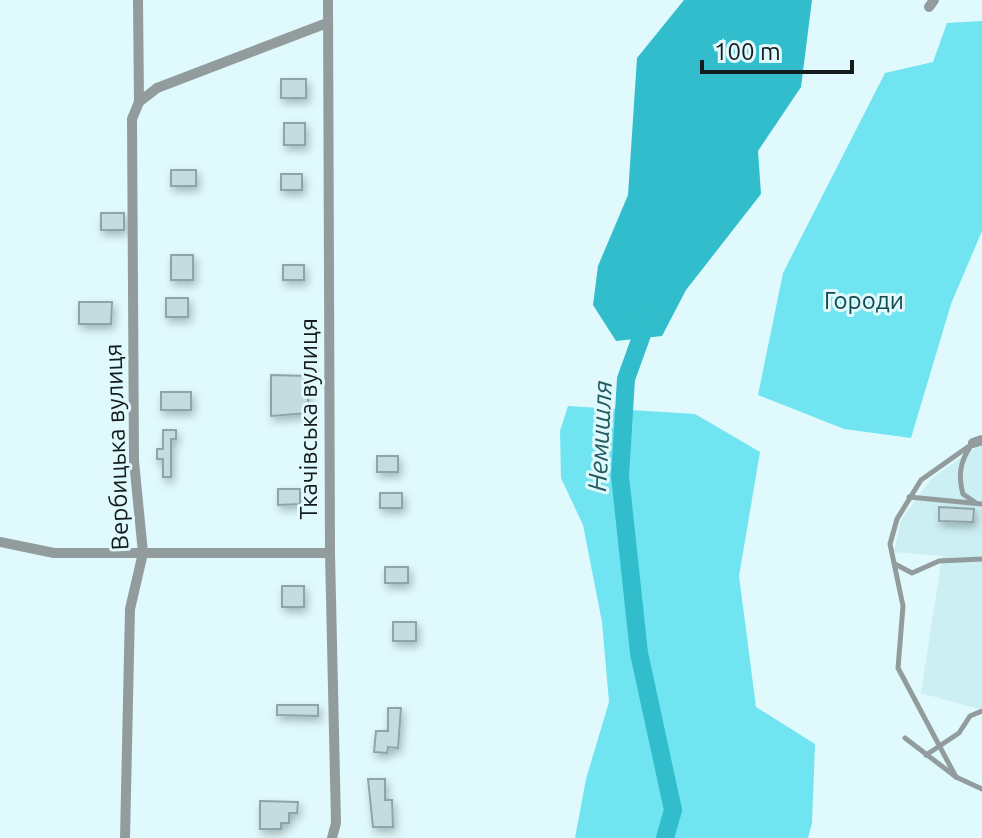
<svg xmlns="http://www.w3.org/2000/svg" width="982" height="838" viewBox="0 0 982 838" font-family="Ubuntu,sans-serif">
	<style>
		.built { fill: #cceff3 }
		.green { fill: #70e4f1 }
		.water { fill: #31bdcb }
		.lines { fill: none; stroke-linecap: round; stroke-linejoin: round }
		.river { stroke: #31bdcb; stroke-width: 18 }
		.building { fill: #c4dcdf; stroke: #8ea5a8; stroke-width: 2; filter: url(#shadow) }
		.service { stroke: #929c9d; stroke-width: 5 }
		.minor { stroke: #929c9d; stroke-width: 10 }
		.labels { text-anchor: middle; stroke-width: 6; stroke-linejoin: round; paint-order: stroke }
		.park-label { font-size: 24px; fill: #124c52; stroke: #e0f9fc }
		.street-label { font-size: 24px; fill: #141c1e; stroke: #e0f9fc }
		.water-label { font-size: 26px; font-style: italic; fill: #255c62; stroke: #e0f9fc }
	</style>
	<defs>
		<filter id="shadow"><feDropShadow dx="2.5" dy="4.5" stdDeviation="4" flood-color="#0004"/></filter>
	</defs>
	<rect width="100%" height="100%" fill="#e0f9fc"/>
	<!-- built -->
	<path class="built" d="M982 443V710L921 693 942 556 894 552 901 520 931 479Z"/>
	<!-- green -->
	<g class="green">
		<path d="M982 21V231L951 304 911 438 844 429 758 395 783 273 885 73 933 62 947 23Z"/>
		<path d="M568 406 695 414 760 452 739 576 756 707 815 744 812 823 808 838H575L586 779 609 702 602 622 583 525 561 478 560 431Z"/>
	</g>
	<!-- water -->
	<path class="water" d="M684 0H812L801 87 758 151 761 194 686 290 662 336 616 341 593 305 598 266 628 195 637 58Z"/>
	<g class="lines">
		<!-- river -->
		<path class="river" d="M649 315 626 379 620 476 639 653 673 810 665 838"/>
	</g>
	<!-- building -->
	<g class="building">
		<rect x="281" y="79" width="25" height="19"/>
		<rect x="284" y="123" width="21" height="22"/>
		<rect x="171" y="170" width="25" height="16"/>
		<rect x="281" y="174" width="21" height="16"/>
		<rect x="101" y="213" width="23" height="17"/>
		<rect x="171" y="255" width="22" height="25"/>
		<rect x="283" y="265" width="21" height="15"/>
		<rect x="166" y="298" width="22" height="19"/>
		<path d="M79 302H112L111 324H79Z"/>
		<path d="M271 375 308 376V413L271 416Z"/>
		<rect x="161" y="392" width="30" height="18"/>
		<path d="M163 430H176V439H171V477H163V459H157V449H163Z"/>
		<rect x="377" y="456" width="21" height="16"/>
		<path d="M278 489H300V504L278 505Z"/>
		<rect x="380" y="493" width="22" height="15"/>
		<path d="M939 507 974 509 973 522 939 521Z"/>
		<rect x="385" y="567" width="23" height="16"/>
		<rect x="282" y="586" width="22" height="21"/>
		<rect x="393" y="622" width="23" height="19"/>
		<path d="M277 705H318V716L277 715Z"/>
		<path d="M388 708H401L398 748 388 747 387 753 374 752 376 731H388Z"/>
		<path d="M368 779H385V800H392L393 827H373Z"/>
		<path d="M260 801 298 802 297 813H289V823H281V829H260Z"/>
	</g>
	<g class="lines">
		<!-- service -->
		<g class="service">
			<path d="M970 447C960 462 958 476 963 494L976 503"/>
			<path d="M909 497 982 504"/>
			<path d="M895 564 912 573 939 561 982 559"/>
			<path d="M905 738 956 777 982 789"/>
			<path d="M926 755 959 733 970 716 982 711"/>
			<path d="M956 777 898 668 903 606 890 544 897 519 921 480 972 444"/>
		</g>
		<!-- minor -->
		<g class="minor">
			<path d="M138 0 139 102"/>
			<path d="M328 0 330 553 336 823 332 838"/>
			<path d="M929 7 934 0"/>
			<path d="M973 443 982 440"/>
			<path d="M0 542 54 553H330"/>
			<path d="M125 838 130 609 143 553 134 461 132 119 139 102 157 88 327 23"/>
		</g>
	</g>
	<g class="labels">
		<!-- park labels -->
		<g class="park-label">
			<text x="864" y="309">Городи</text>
		</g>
		<!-- street labels -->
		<g class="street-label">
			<text transform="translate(309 419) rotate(-90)" y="8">Ткачівська вулиця</text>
			<text transform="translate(117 447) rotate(-92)" y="8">Вербицька вулиця</text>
		</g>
		<!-- water labels -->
		<g class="water-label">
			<text transform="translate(600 436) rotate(-87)" y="9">Немишля</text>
		</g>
	</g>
	<!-- scale -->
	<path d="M702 60v12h150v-12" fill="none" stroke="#141c1e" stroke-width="4"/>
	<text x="714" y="60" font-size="24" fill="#141c1e" stroke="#e0f9fc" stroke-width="6" paint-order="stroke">100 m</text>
</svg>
